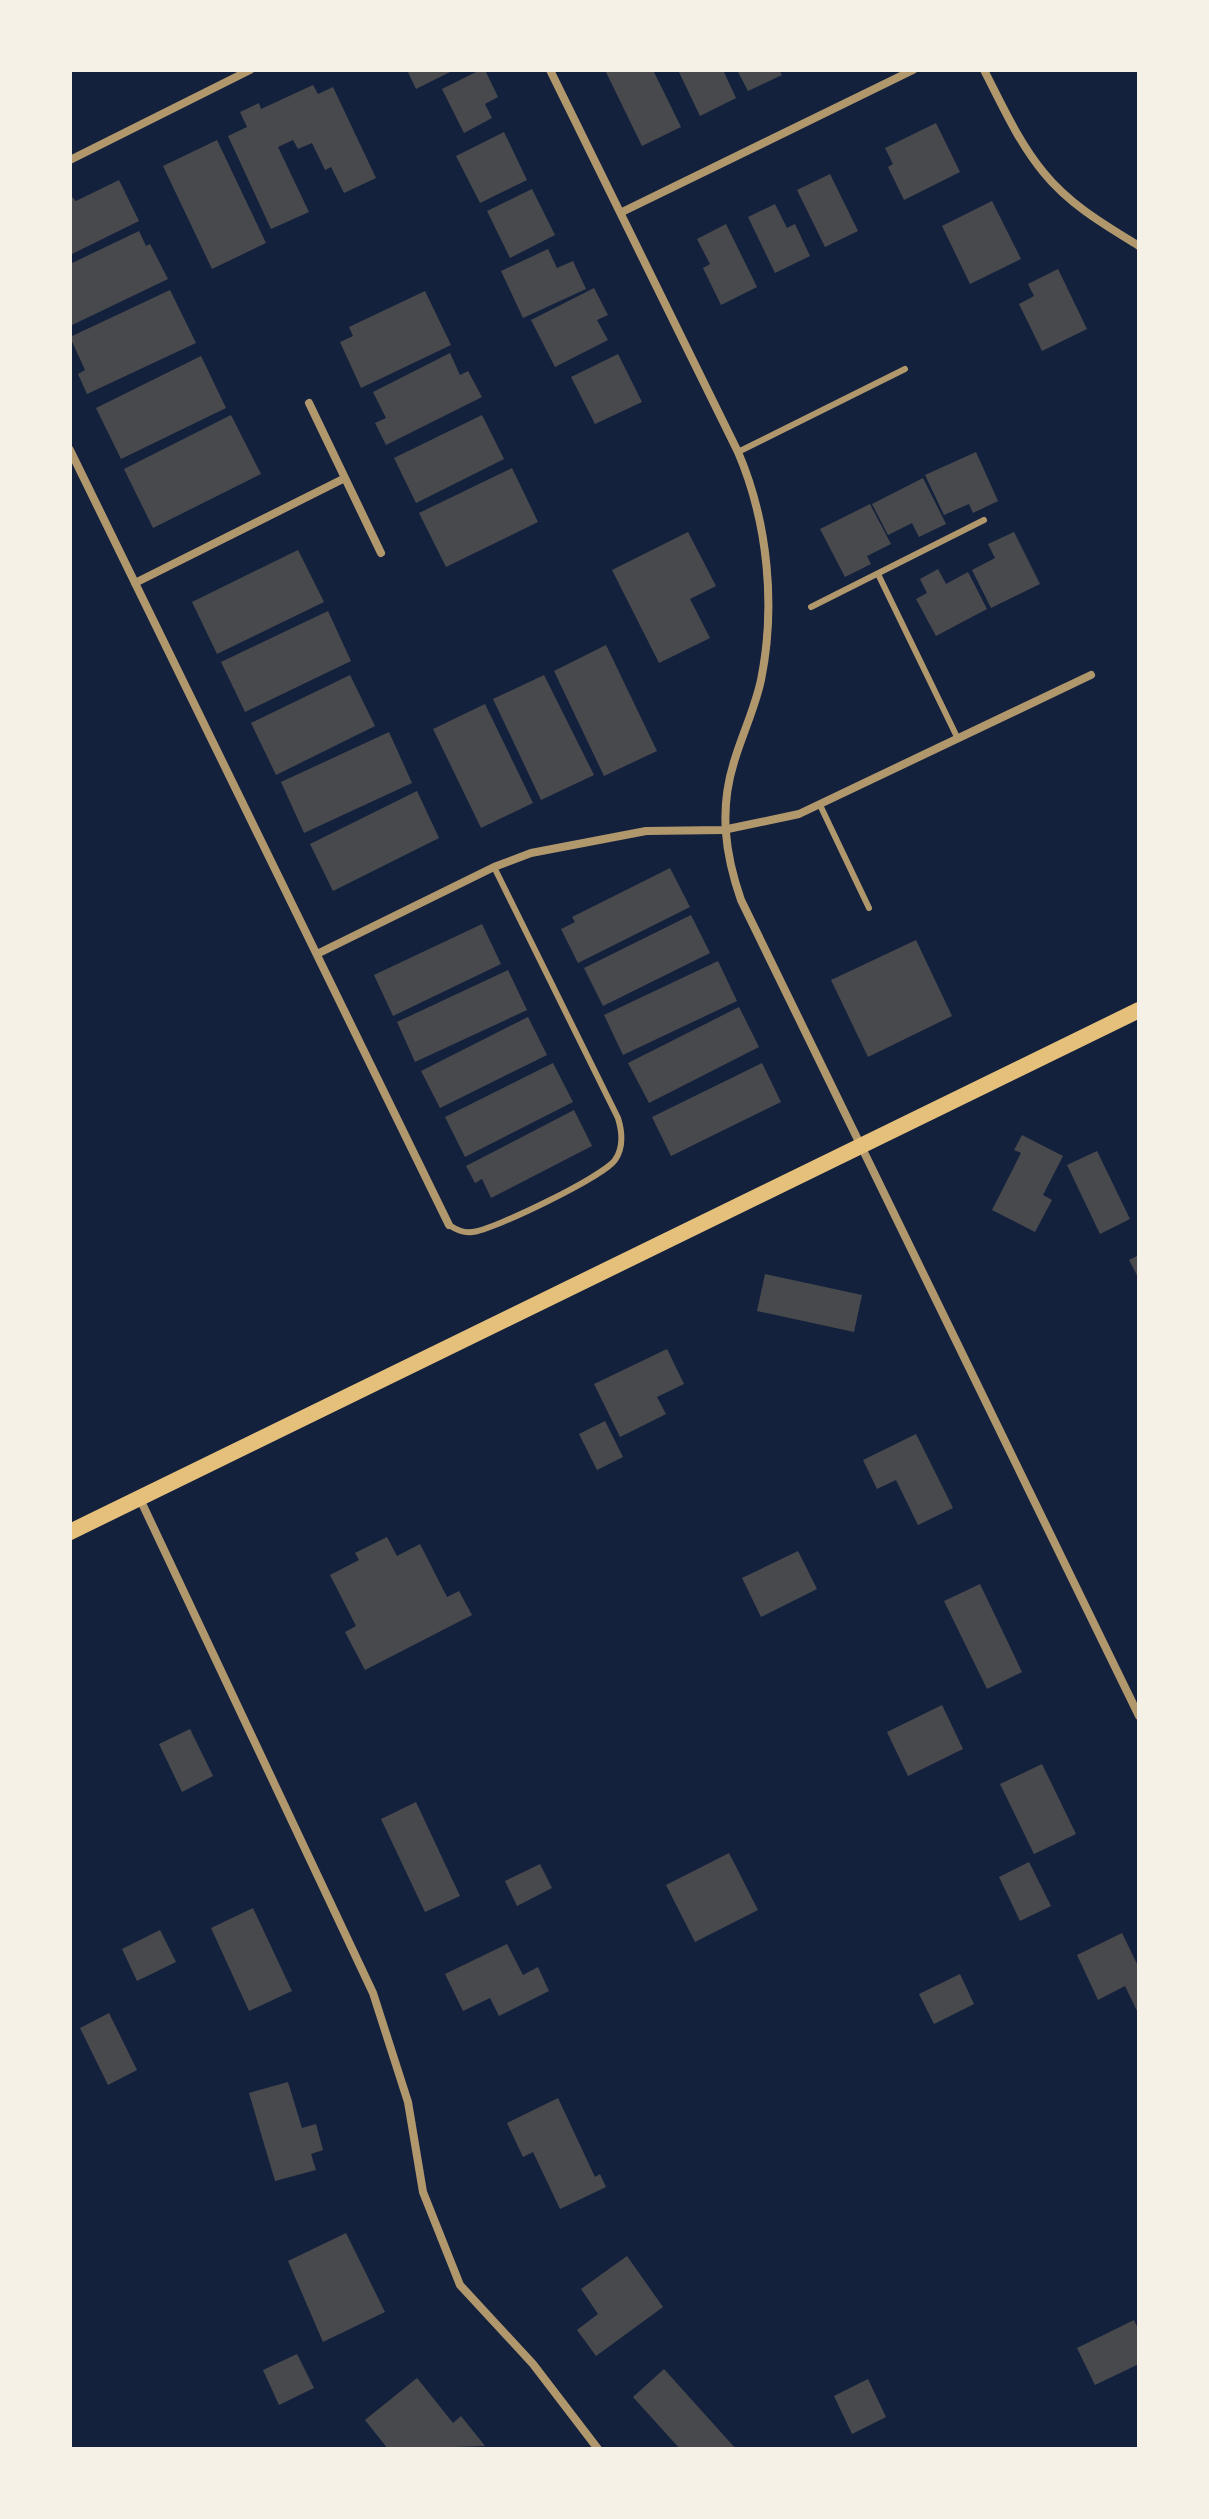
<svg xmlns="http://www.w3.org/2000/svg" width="1209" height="2519" viewBox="0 0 1209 2519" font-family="'Fira Sans',sans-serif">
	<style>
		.building { fill: #48494c }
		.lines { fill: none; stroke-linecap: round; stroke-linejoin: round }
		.service { stroke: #b1986c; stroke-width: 6 }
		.minor { stroke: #b1986c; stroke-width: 8 }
		.secondary { stroke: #e5c07b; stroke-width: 16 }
	</style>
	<rect width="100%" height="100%" fill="#14213d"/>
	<!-- building -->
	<g class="building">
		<path d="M407 70H454L416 89Z"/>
		<path d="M480 70H485L498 97 485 104 492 118 464 133 442 89Z"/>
		<path d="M605 70H653L681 127 642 146Z"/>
		<path d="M678 70H723L736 98 700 116Z"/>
		<path d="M737 70H779L782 75 748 91Z"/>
		<path d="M313 85 318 94 333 87 376 178 344 193 331 167 325 170 312 143 298 149 293 140 278 147 309 212 271 229 228 136 247 127 240 112 259 103 261 109Z"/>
		<path d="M936 123 960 172 904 200 888 167 893 164 885 148Z"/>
		<path d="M504 132 527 180 480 203 456 156Z"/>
		<path d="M217 140 266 243 212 269 163 166Z"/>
		<path d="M830 174 858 231 825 247 797 190Z"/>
		<path d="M119 180 139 221 70 255V195L76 201Z"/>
		<path d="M532 189 555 235 510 258 487 211Z"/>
		<path d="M992 201 1021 259 970 284 942 226Z"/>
		<path d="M775 204 787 228 795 224 810 256 775 273 748 217Z"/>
		<path d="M726 224 757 287 721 305 703 268 710 264 697 239Z"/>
		<path d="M139 231 146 246 150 244 168 279 70 326V264Z"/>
		<path d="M548 249 557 268 573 261 586 289 523 318 501 271Z"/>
		<path d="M1058 269 1087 329 1042 351 1019 304 1034 296 1028 284Z"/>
		<path d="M594 288 608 315 597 320 608 340 555 367 531 320Z"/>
		<path d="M170 290 196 343 87 394 78 374 85 370 70 337Z"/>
		<path d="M425 291 451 345 361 388 340 342 353 336 349 327Z"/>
		<path d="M450 353 460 375 468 371 482 397 386 445 375 423 386 418 373 392Z"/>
		<path d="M618 354 642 402 595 424 571 377Z"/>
		<path d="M201 356 226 408 121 459 96 408Z"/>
		<path d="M231 415 261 474 153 528 124 469Z"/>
		<path d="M482 415 504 459 416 503 394 458Z"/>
		<path d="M976 452 998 501 973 513 969 504 944 515 925 475Z"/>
		<path d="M512 468 538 522 446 567 419 513Z"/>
		<path d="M923 478 946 524 919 537 912 523 888 535 872 504Z"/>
		<path d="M870 504 891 544 867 556 871 564 845 577 820 529Z"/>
		<path d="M688 532 716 586 690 599 710 638 659 663 612 570Z"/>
		<path d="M1014 532 1040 584 991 608 972 570 995 558 988 544Z"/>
		<path d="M298 550 324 602 217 654 192 602Z"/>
		<path d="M938 569 946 584 968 572 987 609 936 636 916 599 927 593 920 579Z"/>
		<path d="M328 611 351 661 245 712 221 662Z"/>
		<path d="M606 645 657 751 604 776 554 671Z"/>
		<path d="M350 675 375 726 276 775 251 723Z"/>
		<path d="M544 675 594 775 541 800 493 699Z"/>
		<path d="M485 704 533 803 481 828 433 729Z"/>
		<path d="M389 732 412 783 304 833 281 782Z"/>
		<path d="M417 791 439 838 333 891 310 844Z"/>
		<path d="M670 868 690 907 578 963 561 929 575 922 572 917Z"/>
		<path d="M691 915 710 953 603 1006 584 968Z"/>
		<path d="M482 924 501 964 393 1016 374 975Z"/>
		<path d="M916 940 952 1016 868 1057 831 980Z"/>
		<path d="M718 961 737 1001 623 1055 604 1015Z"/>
		<path d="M508 970 527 1010 415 1062 397 1022Z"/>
		<path d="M739 1007 759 1047 649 1103 628 1063Z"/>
		<path d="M528 1017 547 1055 440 1108 421 1071Z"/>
		<path d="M553 1063 573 1102 465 1157 445 1117Z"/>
		<path d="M762 1063 781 1102 671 1156 652 1117Z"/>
		<path d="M574 1110 592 1146 491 1198 482 1179 475 1183 466 1166Z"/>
		<path d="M1022 1135 1063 1156 1043 1195 1052 1200 1035 1232 992 1210 1021 1153 1014 1150Z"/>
		<path d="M1097 1151 1130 1219 1100 1234 1067 1165Z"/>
		<path d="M1139 1255V1279L1129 1260Z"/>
		<path d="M765 1274 862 1295 854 1332 757 1311Z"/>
		<path d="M667 1349 684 1384 657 1397 666 1414 620 1437 594 1384Z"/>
		<path d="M605 1421 623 1457 597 1470 579 1434Z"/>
		<path d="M916 1434 953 1508 918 1525 896 1480 877 1489 863 1460Z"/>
		<path d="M387 1537 397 1556 420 1544 447 1597 459 1591 472 1615 365 1670 345 1632 356 1626 330 1575 359 1560 355 1553Z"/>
		<path d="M798 1551 817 1589 761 1617 742 1578Z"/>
		<path d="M980 1584 1022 1672 987 1689 944 1601Z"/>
		<path d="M942 1705 963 1749 908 1776 887 1732Z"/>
		<path d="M190 1729 213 1776 182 1792 159 1744Z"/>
		<path d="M1042 1764 1076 1834 1034 1854 1000 1784Z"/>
		<path d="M416 1802 460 1896 425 1912 381 1819Z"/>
		<path d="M729 1853 758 1910 695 1942 666 1885Z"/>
		<path d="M1029 1862 1051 1906 1020 1921 999 1877Z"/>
		<path d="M540 1864 552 1888 517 1906 505 1881Z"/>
		<path d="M253 1908 292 1991 249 2011 211 1928Z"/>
		<path d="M160 1930 176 1962 137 1981 122 1949Z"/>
		<path d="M1122 1933 1139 1968V2015L1125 1986 1098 2000 1077 1955Z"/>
		<path d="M507 1944 523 1975 538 1967 549 1991 499 2016 490 1998 463 2011 445 1974Z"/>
		<path d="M960 1974 974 2004 934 2024 919 1994Z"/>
		<path d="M109 2013 137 2070 108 2085 80 2028Z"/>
		<path d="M288 2082 302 2128 316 2124 323 2150 311 2154 316 2170 275 2181 249 2093Z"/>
		<path d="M558 2098 595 2177 600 2174 606 2187 560 2209 533 2152 523 2157 507 2123Z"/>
		<path d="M346 2233 385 2312 323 2342 288 2261Z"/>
		<path d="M627 2256 663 2307 596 2356 577 2330 598 2314 581 2289Z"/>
		<path d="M1134 2320 1139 2331V2364L1095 2385 1077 2348Z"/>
		<path d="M297 2354 314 2388 279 2405 263 2370Z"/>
		<path d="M664 2369 736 2449H680L633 2397Z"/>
		<path d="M417 2378 453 2423 461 2416 485 2446 388 2449 365 2420Z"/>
		<path d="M868 2379 886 2417 852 2434 834 2396Z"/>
	</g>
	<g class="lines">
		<!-- service -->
		<g class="service">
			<path d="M738 452 905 369"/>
			<path d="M878 574 958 739"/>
			<path d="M811 607 984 520"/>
			<path d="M820 805 869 908"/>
			<path d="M449 1225C457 1230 463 1233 472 1232 494 1230 604 1176 615 1160 624 1147 622 1131 618 1118L494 867"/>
		</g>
		<!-- minor -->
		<g class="minor">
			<path d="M550 70 738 452C768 522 776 606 761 680 755 708 742 735 734 762 719 810 725 854 741 900L1139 1716"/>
			<path d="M984 70C1002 105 1019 143 1044 173 1070 205 1105 225 1139 246"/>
			<path d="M70 160 250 70"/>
			<path d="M622 212 913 70"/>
			<path d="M309 403 381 553"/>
			<path d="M70 450 449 1225"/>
			<path d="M135 583 343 479"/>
			<path d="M317 954 494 867 531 853 646 831 723 830 799 814 1091 675"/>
			<path d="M140 1499 373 1993 408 2102 423 2192 460 2285 533 2364 598 2449"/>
		</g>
		<!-- secondary -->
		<path class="secondary" d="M70 1532 1139 1010"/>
	</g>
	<!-- border -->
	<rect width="1209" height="2519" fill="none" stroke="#f6f1e7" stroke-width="144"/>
</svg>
